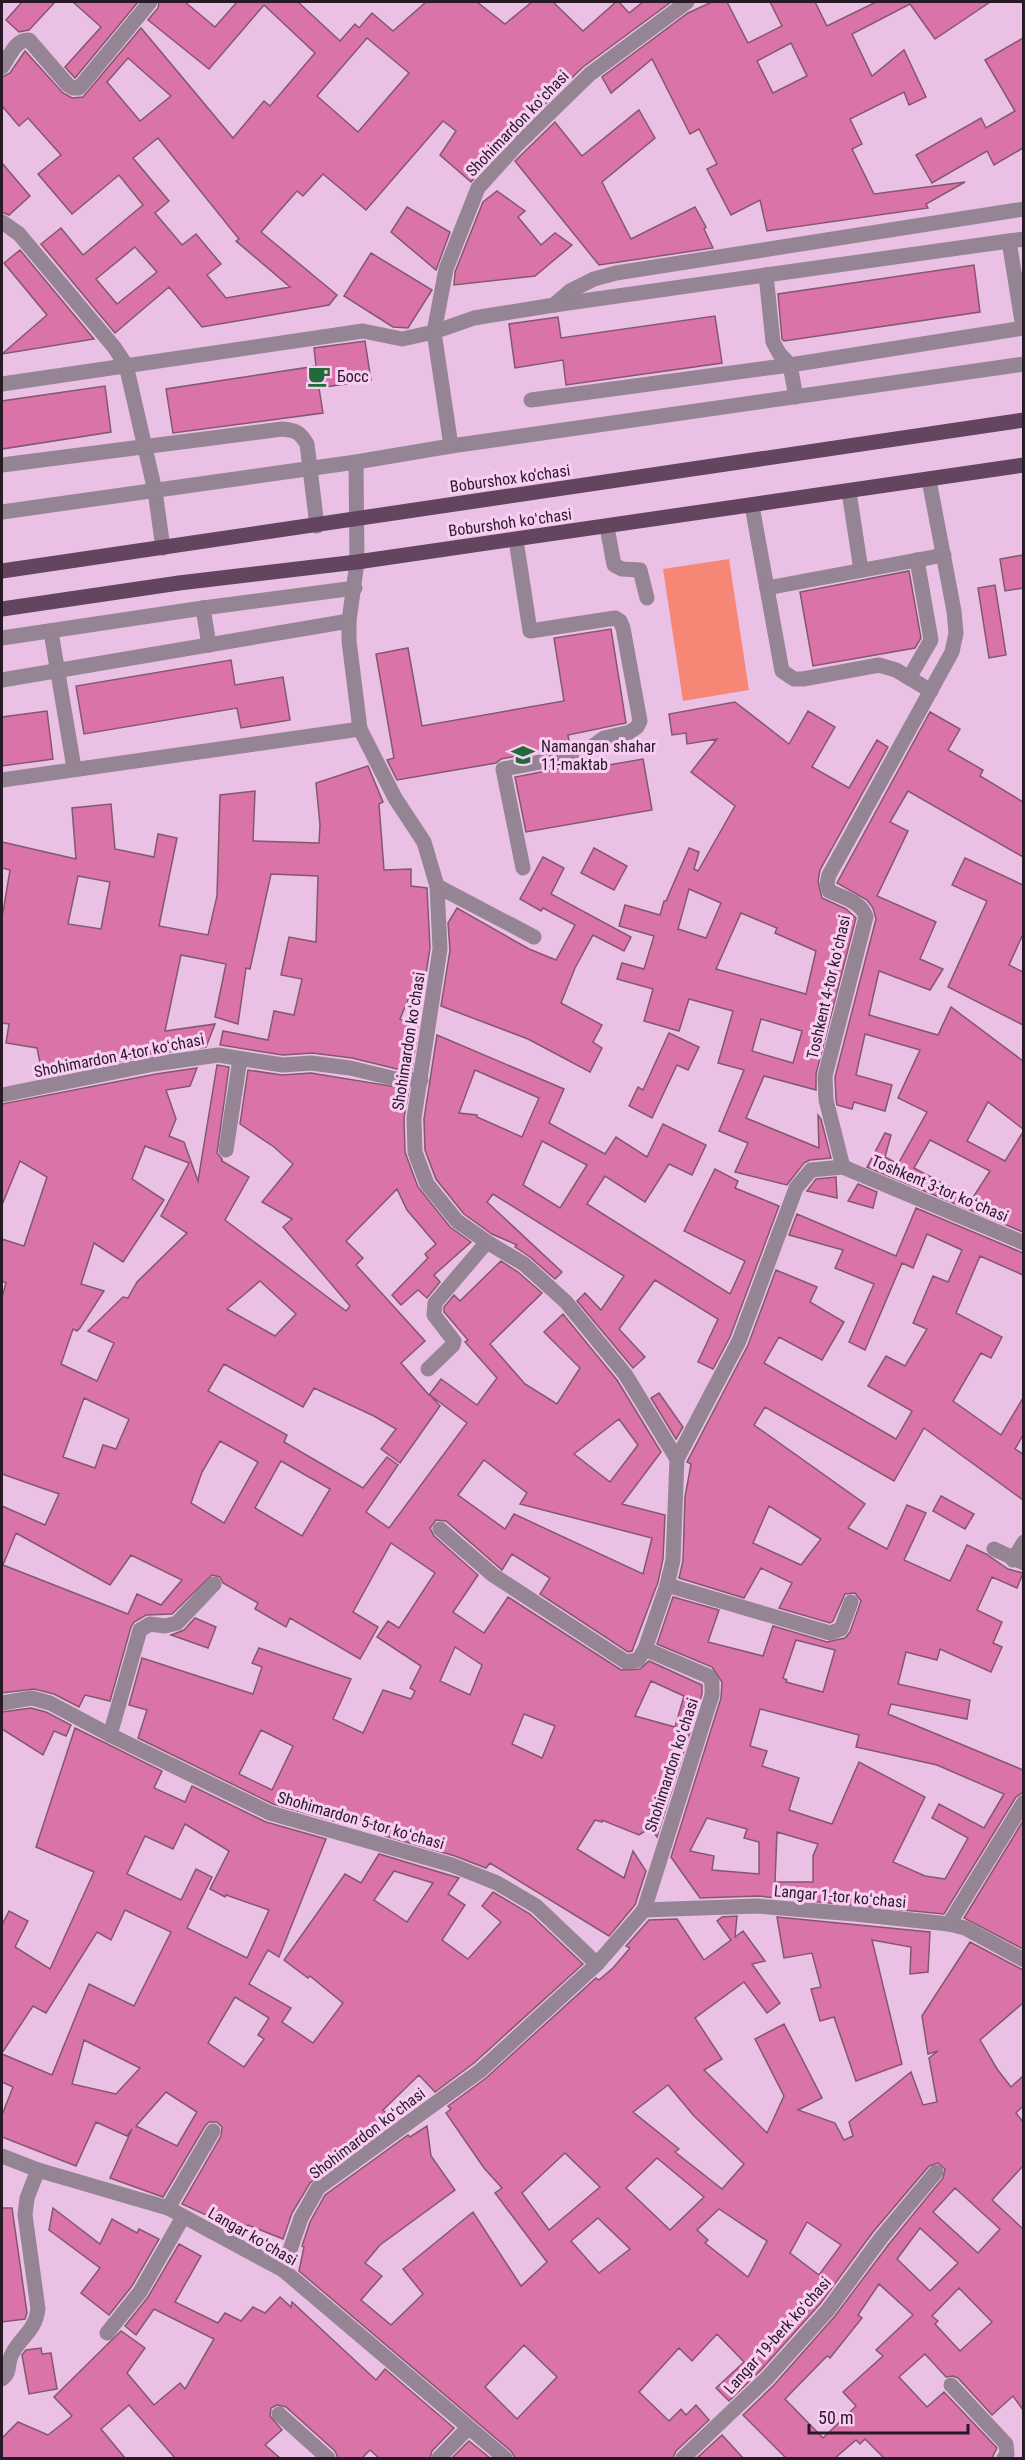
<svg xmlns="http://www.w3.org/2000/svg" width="1025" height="2460" viewBox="0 0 1025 2460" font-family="'Roboto Condensed',sans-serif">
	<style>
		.pitch { fill: #f68776 }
		.building { fill: #da73a7; stroke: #85576c; stroke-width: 1.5; fill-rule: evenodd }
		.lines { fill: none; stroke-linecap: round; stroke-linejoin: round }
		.minor { stroke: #958493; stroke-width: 15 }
		.major { stroke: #634560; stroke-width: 15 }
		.labels { text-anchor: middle; stroke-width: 6; stroke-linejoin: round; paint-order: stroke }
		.street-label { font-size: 16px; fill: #281926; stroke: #f8cef3 }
		.poi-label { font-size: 16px; fill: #281926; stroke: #f8cef3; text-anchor: start }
	</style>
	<rect width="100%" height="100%" fill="#eac1e5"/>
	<!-- pitch -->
	<path class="pitch" d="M729 559 749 690 683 701 663 569Z"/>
	<!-- building -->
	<g class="building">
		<path d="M22 2H55L29 30 19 32 6 20Z"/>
		<path d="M73 2H138L75 78 65 67 101 27Z"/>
		<path d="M159 2H185L215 27 237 2H298L340 41 355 24 359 28 372 13 393 31 426 2H477L505 24 532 2H553L583 31 616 2H619L629 13 643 2H671L583 67 508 140 471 182 440 155 456 131 443 121 366 210 323 174 303 196 297 191 261 232 337 295 329 305 202 327 169 287 115 333 41 244 61 228 83 255 143 205 119 175 72 214 38 174 61 155 28 118 19 126 2 106V77L10 73 25 51 63 93 72 98 83 97 141 28 233 138 264 101 270 106 315 53 264 5 209 69 148 20 158 8ZM367 38 409 73 358 132 317 96ZM128 58 171 96 140 121 107 82ZM158 138 239 239 236 241 290 287 226 298 207 275 221 264 196 234 182 245 155 213 169 201 133 158ZM135 247 157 272 117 304 96 279Z"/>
		<path d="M712 2H727L748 43 782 26 770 2H815L827 26 876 2H990L935 39 910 4 852 34 872 76 904 50 926 97 909 105 904 92 850 119 862 144 852 149 874 194 965 182 926 204 928 208 767 231 760 200 731 215 707 169 717 164 699 129 690 134 652 59 611 93 602 77 688 13ZM791 43 807 76 773 93 757 61Z"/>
		<path d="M1023 38V148L994 165 987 151 932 183 916 155 981 118 986 128 1015 111 985 60Z"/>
		<path d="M639 110 655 138 602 182 631 239 695 207 706 227 704 229 713 248 599 265 515 161 555 122 582 156Z"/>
		<path d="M2 163 30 196 9 215 2 212Z"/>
		<path d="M497 191 525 211 518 217 541 245 555 233 572 245 535 276 454 285 455 272 483 202Z"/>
		<path d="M407 207 450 232 436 270 391 232Z"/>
		<path d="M20 250 94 339 2 354 47 315 4 263Z"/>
		<path d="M371 253 432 290 408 328 393 327 344 296Z"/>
		<path d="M974 265 980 312 784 341 782 339 778 294Z"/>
		<path d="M715 316 722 363 566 385 563 360 515 368 509 324 558 317 561 338Z"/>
		<path d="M365 341 371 380 319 388 323 413 173 433 166 389 316 366 314 348Z"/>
		<path d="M105 386 111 432 2 449V401Z"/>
		<path d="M1023 555V588L1005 591 1000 559Z"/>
		<path d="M909 571 921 638 915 648 813 666 800 592Z"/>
		<path d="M995 585 1006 655 989 658 978 588Z"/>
		<path d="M611 629 626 723 568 735 570 746 501 759 496 763 397 780 387 760 394 758 376 654 408 648 422 726 564 701 554 638Z"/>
		<path d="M231 660 235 685 283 677 290 720 241 728 237 708 84 734 76 686Z"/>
		<path d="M735 702 789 744 808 711 835 727 812 767 849 788 877 740 888 747 820 870 818 881 822 898 846 909 856 918 816 1074V1090L764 1076 746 1118 819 1148 818 1115 821 1119 831 1158 810 1160 804 1163 787 1185 735 1172 748 1143 719 1131 744 1070 718 1063 733 1011 689 999 679 1031 644 1021 653 989 617 979 622 963 644 969 654 936 619 926 625 905 660 915 664 901H666L689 848 699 852 694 869 698 871 735 806 691 772 717 739 687 744 686 733 672 735 669 714ZM689 889 721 903 706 938 678 929ZM741 913 777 928 775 933 816 951 806 994 716 969ZM761 1019 802 1031 793 1063 752 1051Z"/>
		<path d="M47 711 53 759 2 766V717Z"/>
		<path d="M930 712 960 729 948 750 983 770 980 776 1023 802V857L908 791 890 822 908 831 877 896 936 922 920 959 943 969 930 990 879 971 869 1015 938 1035 951 1007 1023 1061V1129L988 1102 967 1141 1005 1161 1023 1132V1232L867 1167 885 1133 891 1135 885 1157 898 1164 927 1112 898 1098 920 1050 865 1034 856 1075 892 1085 885 1111 854 1102 852 1109 837 1105 836 1099 835 1077 876 919 873 908 867 900 837 883ZM930 1140 990 1171 972 1199 914 1168Z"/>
		<path d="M643 759 652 810 526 832 515 777 573 766 574 771Z"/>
		<path d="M368 766 383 802 379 804 384 870 411 869V886L427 888 430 948 422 999 410 995 400 1019 418 1027 412 1070 397 1069 352 1058 312 1053 283 1055 220 1045 223 1031 268 1040 274 1011 294 1015 302 979 281 975 289 937 316 942 318 876 271 874 250 969 246 968 238 1024 215 1017 226 964 181 955 165 1031 215 1024 206 1047 152 1054 43 1077 37 1048 6 1043 9 1024 2 1023V918L10 870 2 868V842L76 859 72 808 111 804 115 849 154 857 158 834 177 838 159 926 208 935 217 896 220 795 255 791 253 841 319 843 320 825 316 783ZM78 876 110 882 101 929 68 924Z"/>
		<path d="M594 848 627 866 614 890 581 873Z"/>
		<path d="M543 857 564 868 551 894 631 937 624 951 593 935 575 968 561 1003 602 1025 593 1042 602 1048 590 1072 528 1039 441 1006 450 950 448 923 457 908 529 949 556 960 575 925 543 908 541 911 520 899Z"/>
		<path d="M965 858 1023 885V934L1009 965 1023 972V1025L948 987 987 901 952 885Z"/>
		<path d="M669 1033 699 1047 688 1070 677 1065 652 1118 629 1106 638 1087 643 1090Z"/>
		<path d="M437 1035 564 1089 549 1123 605 1154 616 1137 647 1157 663 1124 706 1145 692 1175 669 1164 645 1202 605 1176 587 1204 730 1294 745 1261 684 1231 715 1169 738 1181 735 1188 779 1206 730 1337 713 1369 698 1362 718 1319 655 1280 619 1329 645 1357 633 1368 577 1301 585 1293 601 1310 624 1276 493 1194 487 1202 562 1272 555 1279 530 1257 515 1247 517 1245 492 1234 464 1214 436 1179 425 1150 424 1119ZM475 1070 539 1098 522 1137 477 1117V1115L459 1113ZM542 1141 587 1165 560 1208 523 1185Z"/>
		<path d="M217 1065 229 1067 217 1153 222 1159V1161L249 1177 225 1220 346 1311 350 1306 283 1227 292 1219 262 1202 293 1164 274 1147 240 1124 248 1070 282 1075 311 1073 409 1089 404 1118 405 1152 418 1187 450 1227 471 1242 434 1275 440 1282 427 1298 418 1290 401 1305 392 1295 428 1258 425 1254 436 1244 407 1210 397 1189 346 1241 363 1258 356 1265 425 1341 401 1363 429 1395 441 1379 477 1405 497 1378 465 1342 468 1340 444 1312V1307L454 1295 460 1301 501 1261 518 1272 542 1293 490 1344 525 1384 557 1404 580 1368 544 1332 563 1314 617 1380 661 1452 622 1504 665 1515 663 1559 658 1582 632 1651 628 1652 540 1594 550 1578 512 1554 502 1570 446 1521 436 1520 430 1528 434 1536 478 1575 453 1612 484 1633 508 1597 621 1670 640 1669 649 1661 702 1685V1694L657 1837 650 1828 639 1835 602 1820V1822L595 1820 577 1849 624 1878 633 1851 646 1871 635 1905 609 1936 490 1863 486 1868 455 1856 385 1836 387 1832 343 1812 339 1820 335 1818 334 1821 273 1804 138 1738 147 1710 129 1705 142 1658 253 1694 262 1667 252 1663 259 1648 351 1679 333 1719 363 1733 383 1690 411 1699 415 1691 410 1688 421 1666 377 1637 388 1621 399 1628 435 1573 391 1543 353 1612 378 1627 360 1659 290 1618 286 1627 255 1609 258 1603 223 1583 220 1577 212 1575 172 1614 146 1615 134 1622 131 1627 110 1701 85 1695 79 1707 54 1694 34 1689 2 1693V1506L45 1525 59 1494 2 1474V1297L6 1283 2 1281V1239L24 1246 47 1177 20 1161 2 1205V1104L156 1074 197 1068 190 1086 166 1090 176 1119 169 1136 184 1142 198 1181ZM145 1146 189 1163 161 1216 187 1233 137 1282 128 1298 123 1297 88 1331 114 1343 97 1381 61 1364 73 1329 77 1331 80 1328 104 1291 81 1284 94 1243 123 1262 164 1200 132 1179ZM260 1281 296 1314 275 1336 227 1309ZM224 1364 303 1407 314 1388 374 1416 396 1429 381 1449 400 1463 440 1406 430 1395 467 1423 389 1528 366 1512 398 1465 387 1457 363 1488 320 1463 284 1442 287 1435 208 1391ZM84 1398 129 1419 116 1449 103 1445 95 1468 63 1457ZM619 1419 638 1445 610 1482 574 1454ZM220 1441 258 1462 224 1523 191 1503 202 1472ZM484 1460 527 1493 520 1504 652 1538 643 1574 514 1514 505 1529 458 1495ZM281 1461 330 1489 302 1536 255 1508ZM16 1533 110 1585 131 1555 182 1580 161 1605 137 1594 128 1614 3 1565ZM455 1647 482 1665 470 1695 440 1681ZM651 1681 684 1696 675 1727 635 1716ZM524 1714 555 1726 542 1758 512 1744ZM261 1730 293 1746 272 1790 239 1774Z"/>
		<path d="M836 1177 837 1198 807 1191 816 1179Z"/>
		<path d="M858 1184 877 1192 873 1208 848 1201Z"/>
		<path d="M916 1208 1023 1253V1275L980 1256 956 1313 1002 1337 991 1358 981 1353 953 1401 1001 1435 1023 1398V1435L1015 1449 1023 1454V1500L924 1428 894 1481 765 1407 754 1425 865 1504 848 1528 887 1549 907 1505 926 1513 904 1560 950 1581 967 1545 986 1554 1008 1569 1023 1573 1017 1588 992 1577 977 1610 1002 1622 993 1643 1002 1647 991 1672 940 1649 937 1660 906 1652 898 1684 970 1700 967 1719 891 1704 888 1714 1023 1770V1792L1016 1797 944 1914 758 1896 700 1898 671 1857 721 1698 722 1682 712 1667 657 1644 673 1597 719 1610 708 1642 763 1656 773 1626 827 1642 845 1638 850 1632 861 1601 855 1593 845 1594 833 1621 830 1623 779 1608 792 1583 761 1568 744 1598 679 1578 683 1561 685 1497 691 1464 687 1462 748 1345 776 1270 817 1287 810 1302 844 1322 822 1360 779 1337 764 1363 896 1439 912 1411 868 1386 886 1356 905 1366 927 1329 913 1323 933 1276 948 1282 962 1250 927 1234 913 1268 902 1263 865 1350 849 1342 874 1284 835 1268 843 1250 789 1235 797 1214 896 1256ZM769 1506 821 1539 801 1565 753 1543ZM796 1640 835 1650 823 1692 786 1682 787 1680 783 1678ZM760 1709 859 1735 856 1747 937 1765 1004 1794 984 1828 939 1804 932 1818 968 1838 945 1879 925 1876 893 1862 925 1797 859 1762 832 1824 789 1810 799 1778 762 1766 767 1751 750 1746ZM707 1818 747 1829 744 1838 759 1842V1874L712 1870 714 1856 690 1851ZM777 1832 818 1844 813 1856V1882H775Z"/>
		<path d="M659 1393 683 1427 676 1439 651 1398Z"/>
		<path d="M941 1496 974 1514 965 1529 933 1511Z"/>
		<path d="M195 1618 216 1627 208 1648 171 1635 184 1630Z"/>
		<path d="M31 1708 46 1712 71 1725 66 1736 54 1731 43 1755 2 1729V1712Z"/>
		<path d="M75 1728 162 1771 154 1788 185 1802 192 1786 266 1822 326 1839 279 1957 268 1950 249 1984 291 2008 282 2022 313 2043 343 2003 310 1976 308 1978 284 1960 345 1874 361 1883 379 1854 459 1878 448 1894 465 1905 442 1940 468 1959 501 1922 482 1906 493 1892 530 1914 583 1964 474 2063 435 2092 419 2075 383 2110 394 2121 310 2183 292 2213 283 2239 248 2225 243 2232 182 2204 221 2136 222 2127 217 2122H209L205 2126 163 2197 110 2178 132 2129 127 2136 96 2122 76 2166 2 2137V2115L13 2087 2 2082V2054L52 2075 89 1984 134 2006 171 1932 125 1910 111 1940 97 1932 46 2013 33 2006 2 2053V1925L9 1911 28 1921 15 1947 50 1969 94 1872 36 1847ZM185 1824 229 1851 210 1889 225 1897 226 1895 269 1910 247 1958 187 1928 212 1877 196 1869 181 1900 127 1874 145 1836 173 1849ZM394 1871 433 1883 407 1922 374 1900ZM235 1997 269 2018 258 2035 264 2039 244 2067 208 2043ZM84 2040 140 2068 116 2094 72 2084ZM166 2092 197 2112 177 2146 136 2126Z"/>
		<path d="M1023 1821V1949L964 1918Z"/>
		<path d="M737 1916 735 1937 743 1931 765 1961 752 1964 780 2003 767 2013 744 1982 695 2018 722 2059 704 2070 767 2133 784 2096 755 2039 784 2024 822 2098 798 2110 835 2123 844 2140 853 2136 849 2122 911 2072 923 2105 937 2102 929 2058 938 2051 928 2054 922 2016 970 1942 1023 1970V2003L980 2040 997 2069 1011 2087 1023 2076V2106L1016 2113 1023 2122V2166L992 2200 1023 2229V2410L1013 2396 992 2415 958 2378 953 2376 946 2377 925 2354 899 2377 927 2407 944 2392 997 2448 992 2458H884L865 2439 860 2444 856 2440 835 2458H786L743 2415 774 2385 835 2316 889 2244 943 2178 945 2169 938 2163 929 2166 873 2232 820 2304 760 2371 729 2401 716 2388 744 2362 717 2334 692 2361 679 2348 639 2392 669 2421 681 2409 686 2415 696 2405 709 2420 676 2451 673 2458H515L511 2451 299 2271 304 2247 302 2246 310 2222 325 2195 408 2135 410 2137 427 2126 431 2156 455 2190 380 2245 365 2263 382 2276 361 2300 391 2325 423 2294 403 2269 473 2212 521 2286 547 2262 495 2193 502 2188 484 2168 446 2113 451 2109 448 2106 486 2078 596 1978 599 1980 613 1968 630 1948 626 1946 649 1920 677 1919 704 1960 731 1940 717 1921 722 1917ZM668 2085 694 2116 744 2164 722 2189 675 2152 679 2149 633 2112ZM565 2153 600 2187 549 2230 522 2193ZM657 2158 704 2197 670 2230 626 2188ZM955 2188 1000 2229 978 2253 933 2212ZM719 2209 767 2241 748 2277 705 2243 708 2240 697 2230ZM598 2218 630 2249 599 2273 571 2241ZM807 2222 841 2245 819 2275 790 2253ZM920 2228 958 2263 930 2291 897 2259ZM879 2284 913 2315 876 2350 883 2356 843 2392 856 2406 823 2438 785 2399 827 2356 830 2358 862 2318 858 2315ZM959 2288 992 2322 960 2351 935 2324 938 2321 932 2316ZM524 2345 557 2377 517 2419 485 2387Z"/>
		<path d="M777 1917 930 1932 928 1972 910 1974 911 1947 872 1940 902 2064 856 2081 834 2017 820 2021 811 1989 821 1987 812 1953 784 1958Z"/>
		<path d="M2 2208H12L27 2313 25 2319 2 2322Z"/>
		<path d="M53 2208 100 2244 112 2219 137 2233 139 2229 159 2239 132 2286 109 2315 81 2293 100 2268 49 2230Z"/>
		<path d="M179 2244 201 2256 175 2302 218 2323 225 2313 241 2321 253 2307 265 2313 280 2297 291 2307 292 2302 376 2380 385 2369 454 2428 432 2451 430 2458H379L370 2450 362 2458H338L335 2451 286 2407 277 2405 271 2408 270 2416 282 2430 265 2445 280 2458H175L129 2405 101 2429 125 2458H2V2438L18 2422 48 2435 72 2416 54 2397 121 2331 145 2348 127 2373 154 2405 180 2383 185 2389 214 2339 154 2309 136 2335 125 2326 148 2297Z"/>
		<path d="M41 2348 42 2354 51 2353 57 2389 29 2394 22 2355 26 2350Z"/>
		<path d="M722 2435 743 2458H697Z"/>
		<path d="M469 2441 490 2458H452Z"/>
	</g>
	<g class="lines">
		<!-- minor -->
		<g class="minor">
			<path d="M2 67C9 58 15 39 29 40L68 85 73 88H79L150 2"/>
			<path d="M2 222 19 234 114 347 126 365 155 491 163 548"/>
			<path d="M1009 241 1024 239"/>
			<path d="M554 305 766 275"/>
			<path d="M2 384 363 331 402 339 434 332 474 318 554 305 570 291 594 279 616 273 1024 209"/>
			<path d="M531 400 790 365 1023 328 1009 241 766 275 773 342 779 353 790 365 796 397"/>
			<path d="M451 446 1024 364"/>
			<path d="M2 465 282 429C295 430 300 432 307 444L317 526"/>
			<path d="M849 492 861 570"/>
			<path d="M752 506 782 671 794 679H803L879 665 896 670 931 691"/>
			<path d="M2 512 356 462"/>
			<path d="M607 527 614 565 622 569 640 570 647 598"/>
			<path d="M516 540 530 631 615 618 620 621 623 628 640 721 637 727 630 732 604 738 582 754 503 769 523 868"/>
			<path d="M767 588 944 555"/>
			<path d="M203 608 209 645"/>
			<path d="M51 632 74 768"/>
			<path d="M2 638 203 608 355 588"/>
			<path d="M909 678 931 640 917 560"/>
			<path d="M2 680 349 621"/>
			<path d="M2 780 360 729"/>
			<path d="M437 886 534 937"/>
			<path d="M2 1095 154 1064 218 1055 283 1065 311 1063 350 1068 396 1079 421 1080"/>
			<path d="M226 1150 240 1059"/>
			<path d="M843 1167 826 1100 825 1076 866 917C862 902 842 897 829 891L827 883 829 875 952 652 956 633 954 611 929 480"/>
			<path d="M428 1369 453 1345 454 1341 434 1315 435 1303 487 1242"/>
			<path d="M677 1459 739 1341 796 1188 811 1170 843 1167 1024 1243"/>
			<path d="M440 1529 493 1575 626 1662 638 1660 645 1649"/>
			<path d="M994 1549 1024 1563"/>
			<path d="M1013 1560 1024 1542"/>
			<path d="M667 1585 830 1633 841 1629 851 1602"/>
			<path d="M2 1703 32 1698 50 1703 110 1735 270 1813 452 1865 497 1883 536 1906 597 1964"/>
			<path d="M110 1735 140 1630 150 1624 165 1626 177 1623 214 1584"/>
			<path d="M644 1910 757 1906 855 1914 949 1924 965 1928 1024 1960"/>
			<path d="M949 1924 1024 1802"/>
			<path d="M2 2156 38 2170 168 2208 283 2270 505 2458"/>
			<path d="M168 2208 213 2131"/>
			<path d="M283 2270 301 2218 318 2188 480 2071 597 1964 644 1910 712 1695V1682L708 1676 645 1649 667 1585 673 1560 677 1459 625 1374 566 1302 524 1264 487 1242 457 1221 427 1184 415 1152 414 1118 440 949 437 886 424 842 395 798 360 729 349 641V621L357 562 356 462 451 446 434 332 446 269 478 188 515 147 590 74 687 2"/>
			<path d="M107 2333 140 2292 183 2217"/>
			<path d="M2 2379C12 2371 6 2364 12 2354 21 2336 35 2332 38 2309L25 2215 27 2198 38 2170"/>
			<path d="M951 2385 1006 2444 1007 2454 1004 2458"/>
			<path d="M279 2414 328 2458"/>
			<path d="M439 2458 468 2428"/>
			<path d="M683 2458 767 2378 828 2310 881 2238 936 2172"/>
		</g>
		<!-- major -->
		<g class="major">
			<path d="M2 571 1024 420"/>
			<path d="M2 609 179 583 357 562 1024 465"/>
		</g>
	</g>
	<!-- icons -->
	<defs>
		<g id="cafe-bare" transform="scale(1.8)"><path d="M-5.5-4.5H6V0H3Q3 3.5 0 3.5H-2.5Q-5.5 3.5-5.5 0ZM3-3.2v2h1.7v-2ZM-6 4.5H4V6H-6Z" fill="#226b38" stroke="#f8cef3" stroke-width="2.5" paint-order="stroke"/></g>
		<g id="school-bare" transform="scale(1.8)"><path d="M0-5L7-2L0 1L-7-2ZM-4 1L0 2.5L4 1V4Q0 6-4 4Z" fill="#226b38" stroke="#f8cef3" stroke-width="2.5" paint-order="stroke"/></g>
	</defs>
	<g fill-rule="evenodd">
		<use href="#cafe-bare" x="319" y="376"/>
		<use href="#school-bare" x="523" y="755"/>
	</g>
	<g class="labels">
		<!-- street labels -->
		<g class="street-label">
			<text transform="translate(517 123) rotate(-46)" y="6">Shohimardon koʻchasi</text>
			<text transform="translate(510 478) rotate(-8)" y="6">Boburshox ko'chasi</text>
			<text transform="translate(510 522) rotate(-8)" y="6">Boburshoh koʻchasi</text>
			<text transform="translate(828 987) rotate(-77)" y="6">Toshkent 4-tor koʻchasi</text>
			<text transform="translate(408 1041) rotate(-81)" y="6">Shohimardon koʻchasi</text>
			<text transform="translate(119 1055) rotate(-11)" y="6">Shohimardon 4-tor koʻchasi</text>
			<text transform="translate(940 1188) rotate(23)" y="6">Toshkent 3-tor koʻchasi</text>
			<text transform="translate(671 1765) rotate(-72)" y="6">Shohimardon koʻchasi</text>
			<text transform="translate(361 1820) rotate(16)" y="6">Shohimardon 5-tor koʻchasi</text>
			<text transform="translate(840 1896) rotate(5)" y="6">Langar 1-tor koʻchasi</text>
			<text transform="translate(367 2133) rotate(-37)" y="6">Shohimardon koʻchasi</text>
			<text transform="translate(253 2236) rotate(30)" y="6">Langar koʻchasi</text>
			<text transform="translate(777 2335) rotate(-48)" y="6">Langar 19-berk koʻchasi</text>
		</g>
		<!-- poi labels -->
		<g class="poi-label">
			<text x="337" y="382">Босс</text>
			<text x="541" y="752">Namangan shahar<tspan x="541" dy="18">11-maktab</tspan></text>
		</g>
	</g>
	<!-- border -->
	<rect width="1025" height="2460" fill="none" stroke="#281926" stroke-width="6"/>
	<!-- scale -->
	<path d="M809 2424v9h159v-9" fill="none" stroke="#281926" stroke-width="3"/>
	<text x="818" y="2424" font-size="18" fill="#281926" stroke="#f8cef3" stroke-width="4.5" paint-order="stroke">50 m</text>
</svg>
